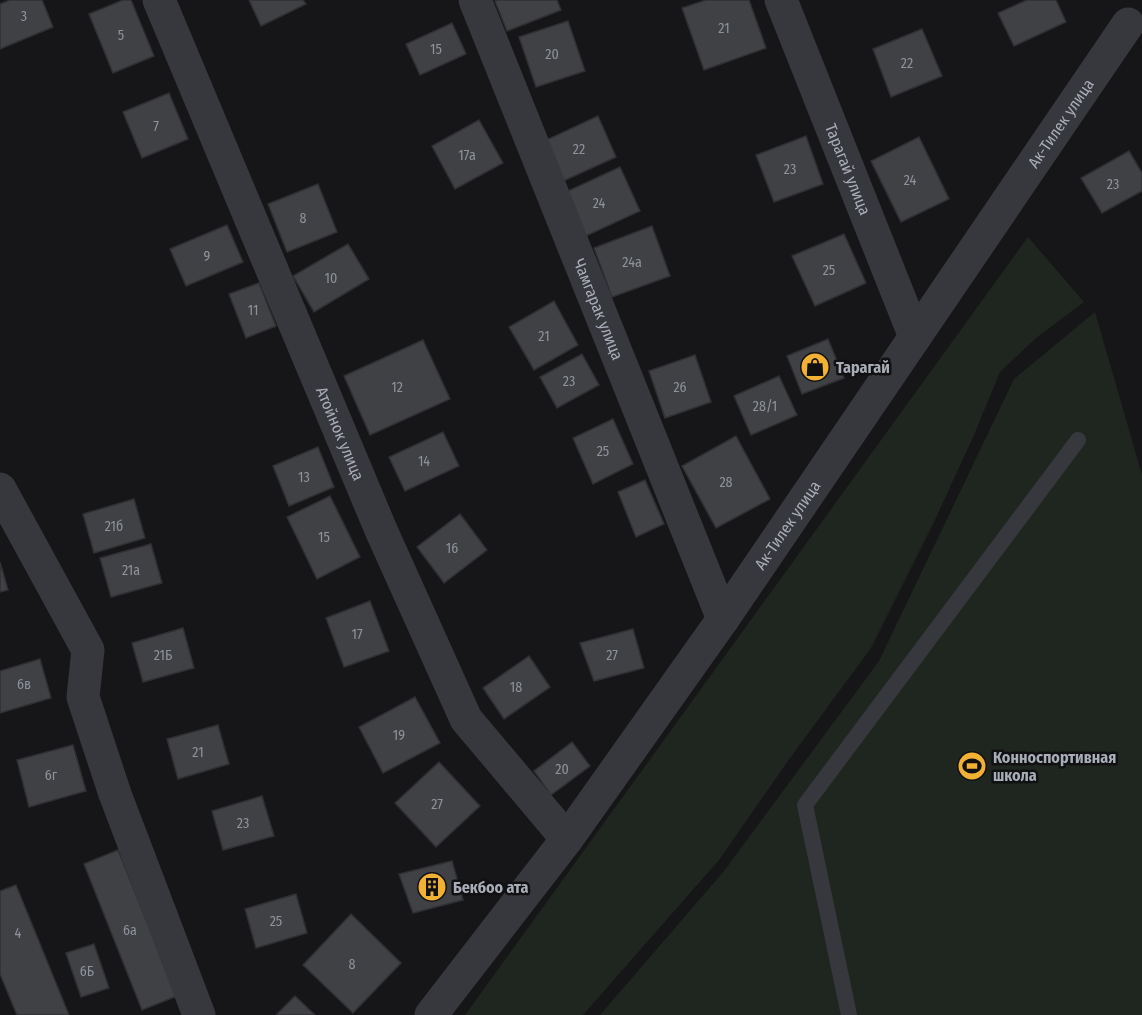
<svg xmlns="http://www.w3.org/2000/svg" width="1142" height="1015" viewBox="0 0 1142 1015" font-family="'Fira Sans Condensed',sans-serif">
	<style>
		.green { fill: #1e261f }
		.building { fill: #404145; stroke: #303034; stroke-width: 1.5 }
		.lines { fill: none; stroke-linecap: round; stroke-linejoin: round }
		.service { stroke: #37383d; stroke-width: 16 }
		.minor { stroke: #37383d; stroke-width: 33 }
		.labels { text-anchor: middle; stroke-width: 5; stroke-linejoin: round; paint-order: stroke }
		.number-label { font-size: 14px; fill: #8e929b }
		.street-label { font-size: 16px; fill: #a8adb8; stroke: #111113 }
		.poi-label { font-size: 16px; font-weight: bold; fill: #a8adb8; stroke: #111113; text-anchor: start }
	</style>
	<rect width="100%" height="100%" fill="#161618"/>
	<!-- green -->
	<g class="green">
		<path d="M1028 237 1084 302 1036 338 1000 372 974 435 934 522 871 648 790 758 719 860 583 1015H465Z"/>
		<path d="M1095 312 1142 475V1015H600L724 871 879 661 1014 379Z"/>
	</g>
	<!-- building -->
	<g class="building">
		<path d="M10 0H42L53 27 0 49V4Z"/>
		<path d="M123 0H131L154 56 113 73 89 14Z"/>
		<path d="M249 0H303L306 4 261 26Z"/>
		<path d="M498 0H557L561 10 507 31 495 1Z"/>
		<path d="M706 0H749L766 48 704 70 682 8Z"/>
		<path d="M1027 0H1056L1066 22 1014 46 998 13Z"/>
		<path d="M568 21 585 71 536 87 519 37Z"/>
		<path d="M452 23 466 54 420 75 406 44Z"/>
		<path d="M922 29 942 76 891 97 873 49Z"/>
		<path d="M169 93 188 139 142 158 123 112Z"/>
		<path d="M598 116 616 157 561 182 542 142Z"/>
		<path d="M479 120 503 163 455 189 432 146Z"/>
		<path d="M806 136 823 184 774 202 756 155Z"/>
		<path d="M919 137 949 199 901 222 871 161Z"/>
		<path d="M1129 151 1142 173V191L1102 213 1081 178Z"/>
		<path d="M620 167 640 211 577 240 557 196Z"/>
		<path d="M318 184 337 232 287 252 268 204Z"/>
		<path d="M227 225 243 262 186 286 170 249Z"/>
		<path d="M652 226 670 276 612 297 594 248Z"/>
		<path d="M844 234 866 283 815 306 792 256Z"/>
		<path d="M348 244 369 279 314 312 293 276Z"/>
		<path d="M259 283 276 326 246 338 229 294Z"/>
		<path d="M554 301 578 345 534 370 509 327Z"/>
		<path d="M828 339 844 378 802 394 787 356Z"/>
		<path d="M423 340 450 399 370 435 344 376Z"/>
		<path d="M582 354 599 385 557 408 540 377Z"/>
		<path d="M695 355 711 402 665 418 649 371Z"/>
		<path d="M779 376 797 415 751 435 734 396Z"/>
		<path d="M613 419 633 464 593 484 573 438Z"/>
		<path d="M443 432 459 466 405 491 389 457Z"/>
		<path d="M736 436 770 499 716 528 682 466Z"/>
		<path d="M318 447 334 487 289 506 273 466Z"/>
		<path d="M645 480 664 524 636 537 618 492Z"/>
		<path d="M330 496 360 557 317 579 287 517Z"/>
		<path d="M134 499 145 538 94 553 83 514Z"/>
		<path d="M460 514 487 550 444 583 417 547Z"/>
		<path d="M151 544 162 583 111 597 100 558Z"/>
		<path d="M0 562 8 590 0 592Z"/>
		<path d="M370 601 389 651 344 667 326 618Z"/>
		<path d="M183 628 194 668 143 682 132 643Z"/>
		<path d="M633 629 644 668 594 681 580 643Z"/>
		<path d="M529 656 550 687 504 719 483 688Z"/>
		<path d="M40 659 51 698 0 713V671Z"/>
		<path d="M415 697 440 743 383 773 359 727Z"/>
		<path d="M218 725 229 764 178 779 167 739Z"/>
		<path d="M572 742 590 766 551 795 534 771Z"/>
		<path d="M73 745 86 791 29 807 17 760Z"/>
		<path d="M439 762 480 806 436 847 395 803Z"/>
		<path d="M262 796 274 836 223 850 212 811Z"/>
		<path d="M118 850 177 996 142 1010 84 864Z"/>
		<path d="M452 861 463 900 413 913 399 874Z"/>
		<path d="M16 885 69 1015H17L0 974V891Z"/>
		<path d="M296 894 307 933 256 948 245 909Z"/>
		<path d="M351 914 401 963 353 1013 303 965Z"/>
		<path d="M94 944 109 988 81 997 66 953Z"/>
		<path d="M295 996 315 1015H276Z"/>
	</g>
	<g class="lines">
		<!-- service -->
		<path class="service" d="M849 1015 805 805 1078 440"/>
		<!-- minor -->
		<g class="minor">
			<path id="s1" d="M159 0 381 530 466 719 567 839"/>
			<path id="s2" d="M475 0 723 619"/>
			<path id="s3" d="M781 0 915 337"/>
			<path d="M0 489 88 650 83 697 115 794 199 1015"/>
			<path id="s4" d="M431 1015 567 839 723 619 1128 24"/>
		</g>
	</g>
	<!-- icons -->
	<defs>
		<g id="shop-disc" transform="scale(1.5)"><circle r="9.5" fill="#f2b134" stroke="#111113"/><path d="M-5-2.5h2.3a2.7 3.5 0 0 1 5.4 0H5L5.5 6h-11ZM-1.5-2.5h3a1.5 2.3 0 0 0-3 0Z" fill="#111"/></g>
		<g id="stadium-disc" transform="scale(1.5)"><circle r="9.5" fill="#f2b134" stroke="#111113"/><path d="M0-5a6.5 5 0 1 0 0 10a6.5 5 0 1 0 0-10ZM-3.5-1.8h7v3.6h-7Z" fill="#111"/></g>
		<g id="building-disc" transform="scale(1.5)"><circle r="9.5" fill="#f2b134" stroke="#111113"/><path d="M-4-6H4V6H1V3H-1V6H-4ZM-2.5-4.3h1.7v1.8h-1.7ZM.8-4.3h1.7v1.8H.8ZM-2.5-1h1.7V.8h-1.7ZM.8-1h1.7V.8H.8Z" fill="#111"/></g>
	</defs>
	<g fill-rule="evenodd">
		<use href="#shop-disc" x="815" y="367"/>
		<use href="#stadium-disc" x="972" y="766"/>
		<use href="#building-disc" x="432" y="887"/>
	</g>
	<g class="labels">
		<!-- number labels -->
		<g class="number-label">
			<text x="24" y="21">3</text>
			<text x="724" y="33">21</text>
			<text x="121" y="40">5</text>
			<text x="436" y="54">15</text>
			<text x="552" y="59">20</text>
			<text x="907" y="68">22</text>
			<text x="156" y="131">7</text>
			<text x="579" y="154">22</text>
			<text x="467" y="160">17а</text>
			<text x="790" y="174">23</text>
			<text x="910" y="185">24</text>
			<text x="1113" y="189">23</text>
			<text x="599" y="208">24</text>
			<text x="303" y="223">8</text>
			<text x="207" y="261">9</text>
			<text x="632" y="267">24а</text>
			<text x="829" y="275">25</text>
			<text x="331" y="283">10</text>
			<text x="253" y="315">11</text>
			<text x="544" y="341">21</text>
			<text x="569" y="386">23</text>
			<text x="397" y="392">12</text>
			<text x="680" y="392">26</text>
			<text x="765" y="411">28/1</text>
			<text x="603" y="456">25</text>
			<text x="424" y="466">14</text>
			<text x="304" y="482">13</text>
			<text x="726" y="487">28</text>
			<text x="114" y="531">21б</text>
			<text x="324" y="542">15</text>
			<text x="452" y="553">16</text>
			<text x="131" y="575">21а</text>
			<text x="357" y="639">17</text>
			<text x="163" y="660">21Б</text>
			<text x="612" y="660">27</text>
			<text x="24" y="689">6в</text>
			<text x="516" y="692">18</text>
			<text x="399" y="740">19</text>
			<text x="198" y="757">21</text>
			<text x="562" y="774">20</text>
			<text x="51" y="780">6г</text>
			<text x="437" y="809">27</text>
			<text x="243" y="828">23</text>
			<text x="276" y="926">25</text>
			<text x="130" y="935">6а</text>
			<text x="18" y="938">4</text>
			<text x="352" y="969">8</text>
			<text x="87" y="976">6Б</text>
		</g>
		<!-- street labels -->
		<g class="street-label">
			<text dy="6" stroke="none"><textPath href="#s4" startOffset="1092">Ак-Тилек улица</textPath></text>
			<text dy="6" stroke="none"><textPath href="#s3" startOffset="182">Тарагай улица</textPath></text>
			<text dy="6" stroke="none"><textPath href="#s2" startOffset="333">Чамгарак улица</textPath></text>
			<text dy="6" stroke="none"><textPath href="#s1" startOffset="470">Атойнок улица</textPath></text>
			<text dy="6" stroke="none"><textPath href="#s4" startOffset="606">Ак-Тилек улица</textPath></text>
		</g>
		<!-- poi labels -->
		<g class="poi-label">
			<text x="836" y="373">Тарагай</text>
			<text x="993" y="763">Конноспортивная<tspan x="993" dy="18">школа</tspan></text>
			<text x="453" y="893">Бекбоо ата</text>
		</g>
	</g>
</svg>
